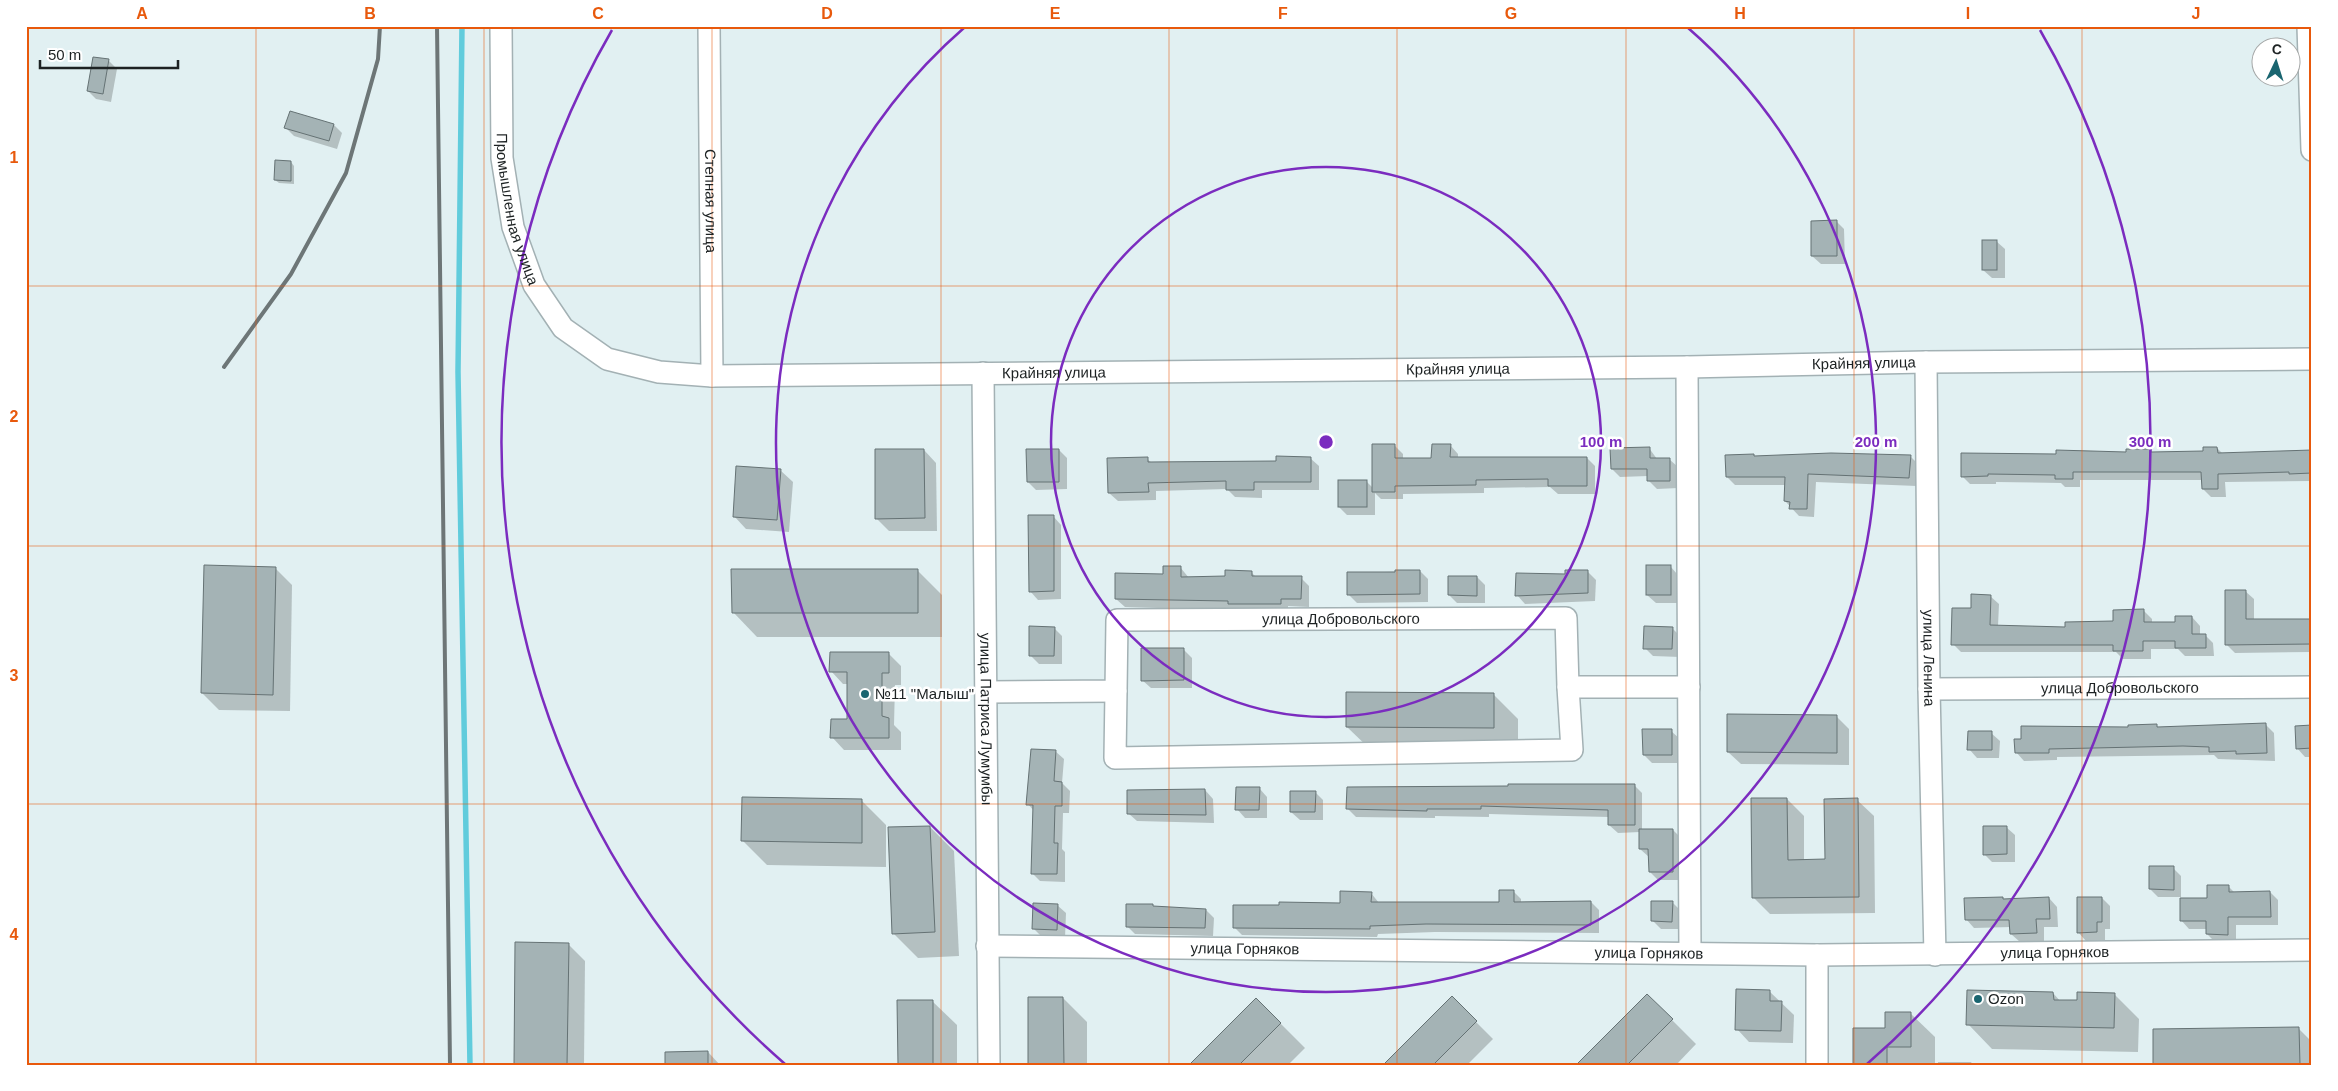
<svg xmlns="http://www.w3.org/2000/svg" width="2338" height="1091" viewBox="0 0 2338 1091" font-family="Arial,sans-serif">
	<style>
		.shadow { fill: #0003 }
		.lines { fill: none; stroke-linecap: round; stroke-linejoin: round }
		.stream { stroke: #61ccdc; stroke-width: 5.5 }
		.building { fill: #a4b3b5; stroke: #657274 }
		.minor-casing { stroke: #a3b1b4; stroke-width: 24 }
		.minor { stroke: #fff; stroke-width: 21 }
		.rail { stroke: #6d7677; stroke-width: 4 }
		.grid { fill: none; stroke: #e8590c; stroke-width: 1; stroke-opacity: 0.55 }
		.ring { fill: none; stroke: #7b2cbf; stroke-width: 2.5 }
		.poi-dot { fill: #1a6570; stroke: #fff; stroke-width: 2 }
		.labels { text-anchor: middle; stroke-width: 5; stroke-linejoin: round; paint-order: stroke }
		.street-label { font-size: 15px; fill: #1d2223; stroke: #fff }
		.poi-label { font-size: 15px; fill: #1d2223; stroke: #fff; text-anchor: start }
		.centre { fill: #7b2cbf; stroke: #fff; stroke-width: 2.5 }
		.ring-label { font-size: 15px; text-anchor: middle; font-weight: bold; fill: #7b2cbf; stroke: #fff; stroke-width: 5; stroke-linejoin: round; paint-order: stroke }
		.neatline { fill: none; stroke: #e8590c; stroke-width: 2 }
		.grid-label { font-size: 16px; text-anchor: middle; font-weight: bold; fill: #e8590c }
	</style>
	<rect width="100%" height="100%" fill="#e1f0f2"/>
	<!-- shadow -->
	<g class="shadow">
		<path d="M108 60 117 69 111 102 96 99 88 91Z"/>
		<path d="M290 112 334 125 342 133 337 149 294 136 286 128Z"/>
		<path d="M291 162 294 166V184L279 183 275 180Z"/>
		<path d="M1836 221 1844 229 1845 264H1821L1812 256Z"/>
		<path d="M1996 241 2005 249V278H1992L1983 270Z"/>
		<path d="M1450 445 1458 454V459L1587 458 1595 466V494H1558L1550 487 1484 488V493L1403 494V499H1381L1375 493V515H1347L1339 507 1367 482 1373 488 1395 446 1403 454V459L1433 460Z"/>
		<path d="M1649 448 1657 459H1669L1678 467V488L1657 489 1649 481 1648 476 1620 477 1612 469Z"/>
		<path d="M2217 448 2223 454 2312 452V481L2225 482 2226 497H2211L2203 489V480H2080V487H2065L2061 483 1996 482V484H1970L1962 476 2057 455 2150 451 2152 453 2204 452Z"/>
		<path d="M924 450 936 463 937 531H889L876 518Z"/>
		<path d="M1059 450 1067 458V489L1036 490 1028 482Z"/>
		<path d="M1727 456H1910L1918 464 1917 486 1816 482 1814 517 1799 516 1785 501 1786 485H1735L1727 477Z"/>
		<path d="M1310 458 1319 466V490H1262V498L1235 497 1227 489 1156 491V500L1118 501 1109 493 1147 459 1152 463 1277 462Z"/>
		<path d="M780 470 793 482 789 532 746 529 734 516Z"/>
		<path d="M1053 516 1061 525V599L1038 600 1030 591Z"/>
		<path d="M1670 566 1678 575V603H1656L1647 595Z"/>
		<path d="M1180 567 1189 578H1226L1251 572 1256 577 1301 578 1309 586V607L1288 606V612L1125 607 1116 599Z"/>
		<path d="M275 568 292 585 290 711 219 710 202 693Z"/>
		<path d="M917 570 942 595V637H757L733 612Z"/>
		<path d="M1420 571 1428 579V602L1357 603 1348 594V573Z"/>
		<path d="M1587 571 1596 580 1595 601 1525 604 1517 595Z"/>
		<path d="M1477 577 1485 585V603H1457L1449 595Z"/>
		<path d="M2245 591 2254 599V620H2312V652L2235 653 2227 645Z"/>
		<path d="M1990 596 1999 604 1998 626 2066 628 2114 622 2144 611 2152 619V623H2176L2192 617 2200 626V635H2205L2213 643 2214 656H2185L2178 649H2151V659H2123L2116 652H1961L1953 644 1972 610Z"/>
		<path d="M1054 628 1062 636V664H1039L1030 655Z"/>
		<path d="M1672 628 1680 636V657L1653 656 1645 648Z"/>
		<path d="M1184 650 1192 658V688H1151L1142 680Z"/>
		<path d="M889 654 901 666V685H895L894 725 901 732V750H844L832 737 848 721V684H843L831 671Z"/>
		<path d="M1493 694 1518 719V752L1372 751 1347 727Z"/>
		<path d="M1837 717 1849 729V765L1741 764 1728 752Z"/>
		<path d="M2266 725 2274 733 2275 761 2218 759 2214 755 2057 757V760L2024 761 2016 752 2129 728 2157 726 2159 728Z"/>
		<path d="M2312 727V757H2305L2297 748Z"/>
		<path d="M1671 731 1680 739V763H1652L1644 755Z"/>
		<path d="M1991 733 2000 741 1999 758H1977L1969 749Z"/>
		<path d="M1055 751 1064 759 1062 783 1070 791 1069 813H1063L1062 849 1065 852V882L1040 881 1032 873 1034 811 1028 804Z"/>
		<path d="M1634 785 1642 793V830H1673L1681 838V880H1658L1650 872 1649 857 1640 849V832L1618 833 1609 825V817L1489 814V817L1435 816V818L1356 817 1348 809Z"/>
		<path d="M1259 788 1267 797V818H1245L1237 809Z"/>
		<path d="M1205 790 1213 799 1214 823 1137 821 1128 813Z"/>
		<path d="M1315 792 1323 800V820H1300L1291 812Z"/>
		<path d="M1787 799 1804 816V861H1826L1857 800 1874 816 1875 913 1770 914 1753 897Z"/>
		<path d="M862 801 886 825V867L767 865 743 841Z"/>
		<path d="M930 827 954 851 959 956 918 958 894 934Z"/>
		<path d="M2006 827 2015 835V862H1992L1984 854Z"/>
		<path d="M2173 868 2181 876V897H2158L2150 889Z"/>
		<path d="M2312 881V929L2310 926 2309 890Z"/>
		<path d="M2228 886 2235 893 2270 892 2278 900V925H2236V942H2215L2207 934V929H2189L2181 920Z"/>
		<path d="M1513 891 1521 899V903L1591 902 1599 910V933L1435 932 1378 934 1377 937 1242 935 1234 927 1341 905 1371 893 1379 903H1500Z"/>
		<path d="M2049 898 2057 907 2058 927H2044V941L2020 942 2011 934V927L1974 928 1966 919 2004 900Z"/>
		<path d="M2102 898 2110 906V929H2105V940L2086 941 2078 932Z"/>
		<path d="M1672 902 1681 911 1680 929H1661L1652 920Z"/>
		<path d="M1057 905 1066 913 1065 938 1041 936 1033 928Z"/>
		<path d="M1154 907 1206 910 1214 918 1213 936 1135 934 1127 926Z"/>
		<path d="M568 944 585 961 584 1065H515Z"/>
		<path d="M1769 991 1794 1015 1793 1043 1749 1042 1737 1029Z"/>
		<path d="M2053 993 2061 1002 2078 1001 2114 994 2139 1019 2138 1052 1992 1049 1968 1024Z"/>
		<path d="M1063 998 1087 1022V1065H1029Z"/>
		<path d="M1452 998 1493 1039 1467 1065H1385Z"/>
		<path d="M1256 999 1305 1048 1288 1065H1190Z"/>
		<path d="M932 1001 957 1025V1065H899Z"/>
		<path d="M1910 1013 1935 1037V1065H1854L1886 1029Z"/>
		<path d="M1672 1020 1696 1044 1676 1065H1578Z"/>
		<path d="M2299 1029 2312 1042V1065H2155Z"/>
		<path d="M708 1052 720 1065H670Z"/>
		<path d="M1938 1062H1971L1973 1065H1938Z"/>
		<path d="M1740 1064H1774L1775 1065H1740Z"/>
	</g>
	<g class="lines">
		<!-- stream -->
		<path class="stream" d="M462 26 458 372 470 1065"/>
	</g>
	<!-- building -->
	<g class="building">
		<path d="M93 57 109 59 103 94 87 91Z"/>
		<path d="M290 111 334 124 329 141 284 128Z"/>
		<path d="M275 160 291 161V181L274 180Z"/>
		<path d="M1837 220V256H1811V221Z"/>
		<rect x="1982" y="240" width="15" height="30"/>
		<path d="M1372 444H1395V458H1431L1432 444H1451L1450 457H1587V486H1548V479L1476 480V485L1395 486V492H1372Z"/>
		<path d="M1650 447V458H1670V481H1647V469H1611L1610 448Z"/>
		<path d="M2203 447H2217L2218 453 2312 450V473L2289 474V472L2218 474V489H2202L2201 472H2073V479H2055V475L1988 474V476L1961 477V453L2056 454V450L2126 452V449H2151V452L2203 451Z"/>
		<path d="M875 449H924L925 518 875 519Z"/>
		<path d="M1026 449H1059V482H1027Z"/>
		<path d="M1831 453 1911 455 1909 478 1808 474 1807 509H1789L1790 502 1784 501 1785 477H1726L1725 455 1754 454V456Z"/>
		<path d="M1276 456 1311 457V482H1254V490H1226V481L1148 483 1149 492 1108 493 1107 458 1148 457V462L1276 461Z"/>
		<path d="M736 466 781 469 777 520 733 517Z"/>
		<rect x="1338" y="480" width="29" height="27"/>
		<path d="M1028 515H1054V591L1029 592Z"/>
		<path d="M204 565 276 567 273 695 201 693Z"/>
		<rect x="1646" y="565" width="25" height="30"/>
		<path d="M1163 566H1181V577L1225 576V570L1252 571V576H1302L1301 599H1281V604H1228V601L1115 599V573L1163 574Z"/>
		<path d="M731 569H918V613H732Z"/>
		<path d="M1395 570H1420V594L1347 595V572H1395Z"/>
		<path d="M1565 570H1588V593L1515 596 1516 573 1565 574Z"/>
		<path d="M1448 576H1477V596L1448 595Z"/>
		<path d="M2225 590H2246V619H2312V644L2225 645Z"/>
		<path d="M1971 594 1991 595 1990 625 2065 627V622L2113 621V610L2144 609V622H2175V616H2192V634H2206V648H2175V641H2143V651H2113V645H1951L1952 608H1971Z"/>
		<path d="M1029 626 1055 627 1054 656H1029Z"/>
		<path d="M1644 626 1673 627 1672 649H1643Z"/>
		<path d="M1141 648H1184V680L1141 681Z"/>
		<path d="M830 652H889V673H882V716L889 718V738H830L831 719H847V672H829Z"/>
		<path d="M1346 692 1494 693V728L1346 727Z"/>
		<path d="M1727 714 1837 715V753L1727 752Z"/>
		<path d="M2266 723 2267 753 2236 754V751L2209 752V747L2183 746 2049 749V753H2015L2014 739H2021V726L2128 727V725L2157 724V727Z"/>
		<path d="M2312 725V748L2296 749 2295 726Z"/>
		<path d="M1642 729H1672V755H1643Z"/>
		<path d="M1968 731H1992V750H1967Z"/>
		<path d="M1031 749 1056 750 1054 781 1062 782V806H1055L1054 843H1058L1057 874H1031L1033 805H1026Z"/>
		<path d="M1508 784H1635V825H1608V810L1481 806V809H1427V811L1346 809 1347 787 1508 786Z"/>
		<path d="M1236 787H1260L1259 810H1235Z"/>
		<path d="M1205 789 1206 815 1127 814V790Z"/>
		<path d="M1290 791H1316L1315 812H1290Z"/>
		<path d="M742 797 862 799V843L741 841Z"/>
		<path d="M1751 798H1787L1788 860 1825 859 1824 799 1858 798 1859 897 1752 898Z"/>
		<path d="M930 826 935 932 892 934 888 827Z"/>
		<path d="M1983 826H2007V854L1983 855Z"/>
		<path d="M1639 829H1673V872H1649L1648 849H1639Z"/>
		<path d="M2149 866H2174V890L2149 889Z"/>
		<path d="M2207 885H2229V892L2270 891 2271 917H2228V935L2206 934V921H2180V898H2207Z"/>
		<path d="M1499 890H1514V902L1591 901V925L1426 924 1370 926V929L1233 928V905H1279V902L1340 903V891L1372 892 1371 902H1499Z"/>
		<path d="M2003 897V899L2049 897 2050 919H2036L2037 933 2010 934 2009 920H1965L1964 898Z"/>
		<path d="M2077 897H2102V922H2097V932L2077 933Z"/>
		<path d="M1651 901H1673L1672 922 1651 921Z"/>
		<path d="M1033 903 1058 904 1057 930 1032 929Z"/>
		<path d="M1126 904H1153V906L1206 909 1205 928 1126 927Z"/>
		<path d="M515 942 569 943 567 1065H514Z"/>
		<path d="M1736 989 1770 990V1001H1782L1781 1031 1735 1030Z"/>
		<path d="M1967 990 2053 992 2054 1000H2077V992L2115 993 2114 1028 1966 1025Z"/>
		<path d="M1647 994 1673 1019 1627 1065H1576Z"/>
		<path d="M1452 996 1477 1021 1433 1065H1383Z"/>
		<path d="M1028 997H1063L1064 1065H1028Z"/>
		<path d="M1256 998 1281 1023 1239 1065H1189Z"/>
		<path d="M897 1000H933V1065H898Z"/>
		<path d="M1885 1012H1911V1047H1887V1065H1853V1028H1885Z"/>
		<path d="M2299 1027 2300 1065H2153V1029Z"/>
		<path d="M708 1051V1065H665V1052Z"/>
	</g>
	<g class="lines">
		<!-- minor casing -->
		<g class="minor-casing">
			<g id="minor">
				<path id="s1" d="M501 26 502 158 513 227 534 285 563 328 607 359 659 372 712 376 1687 367 1926 362 2312 359"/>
				<path id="s2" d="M709 26 712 376"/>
				<path d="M2308 26 2312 150"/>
				<path id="s3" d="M1926 362 1929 689 1935 955"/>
				<path d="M1687 367 1690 953"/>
				<path id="s4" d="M983 373 989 1065"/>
				<path id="s5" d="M1929 689 2312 687"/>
				<path d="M1116 691 1115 758 1572 750 1568 687"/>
				<path id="s6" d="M987 692 1116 691 1117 620 1566 618 1568 687H1689"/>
				<path id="s7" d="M987 946 1817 955 2312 950"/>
				<path d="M1817 955V1065"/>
			</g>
		</g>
		<!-- minor -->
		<use href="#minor" class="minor"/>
		<!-- rail -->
		<g class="rail">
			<path d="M437 26 450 1065"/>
			<path d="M224 367 291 274 346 173 378 59 380 26"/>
		</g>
	</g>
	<!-- grid -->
	<path class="grid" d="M256 26V1065M484 26V1065M712 26V1065M941 26V1065M1169 26V1065M1397 26V1065M1626 26V1065M1854 26V1065M2082 26V1065M26 286H2312M26 546H2312M26 804H2312"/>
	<!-- distance rings -->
	<g class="ring">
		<circle cx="1326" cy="442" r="275"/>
		<path d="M1687 27A550 550 0 1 1 965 27"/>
		<path d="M785 1064A824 824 0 0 1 612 30M2040 30A824 824 0 0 1 1867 1064"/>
	</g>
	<!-- markers -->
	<g class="poi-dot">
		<circle cx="865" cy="694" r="5"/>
		<circle cx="1978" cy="999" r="5"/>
	</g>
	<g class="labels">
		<!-- street labels -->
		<g class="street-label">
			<text dy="5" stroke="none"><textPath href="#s2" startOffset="175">Степная улица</textPath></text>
			<text dy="5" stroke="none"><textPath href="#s1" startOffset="185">Промышленная улица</textPath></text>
			<text dy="5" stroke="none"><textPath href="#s1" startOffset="1628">Крайняя улица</textPath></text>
			<text dy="5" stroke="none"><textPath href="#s1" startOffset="1222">Крайняя улица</textPath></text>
			<text dy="5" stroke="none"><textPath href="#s1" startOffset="818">Крайняя улица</textPath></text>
			<text dy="5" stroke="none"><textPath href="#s6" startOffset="424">улица Добровольского</textPath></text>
			<text dy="5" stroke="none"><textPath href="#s3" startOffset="296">улица Ленина</textPath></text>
			<text dy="5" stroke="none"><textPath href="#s5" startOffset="191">улица Добровольского</textPath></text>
			<text dy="5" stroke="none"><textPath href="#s4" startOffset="346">улица Патриса Лумумбы</textPath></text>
			<text dy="5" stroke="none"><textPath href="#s7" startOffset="258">улица Горняков</textPath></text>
			<text dy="5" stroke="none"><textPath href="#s7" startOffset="662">улица Горняков</textPath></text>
			<text dy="5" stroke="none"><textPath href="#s7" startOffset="1068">улица Горняков</textPath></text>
		</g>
		<!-- poi labels -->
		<g class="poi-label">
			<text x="875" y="699">№11 "Малыш"</text>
			<text x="1988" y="1004">Ozon</text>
		</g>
	</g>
	<circle cx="1326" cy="442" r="8" class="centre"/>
	<g class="ring-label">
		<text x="1601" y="447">100 m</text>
		<text x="1876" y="447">200 m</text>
		<text x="2150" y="447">300 m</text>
	</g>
	<!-- border -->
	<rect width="2338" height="1091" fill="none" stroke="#ffffff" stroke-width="55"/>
	<!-- north arrow -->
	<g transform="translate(2276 62) rotate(4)"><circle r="24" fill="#ffffff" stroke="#a5a7a7"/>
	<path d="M0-4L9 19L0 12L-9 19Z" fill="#1a6570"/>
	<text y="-8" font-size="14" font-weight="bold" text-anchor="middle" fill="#1d2223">С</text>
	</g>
	<!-- scale -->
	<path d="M40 60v8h138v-8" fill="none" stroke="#1d2223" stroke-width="2.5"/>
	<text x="48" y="60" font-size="15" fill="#1d2223" stroke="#ffffff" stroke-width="4" paint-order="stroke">50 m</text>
	<rect x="28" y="28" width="2282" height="1036" class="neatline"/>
	<g class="grid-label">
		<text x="142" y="19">A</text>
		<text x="370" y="19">B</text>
		<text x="598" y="19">C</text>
		<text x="827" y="19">D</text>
		<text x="1055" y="19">E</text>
		<text x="1283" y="19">F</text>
		<text x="1511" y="19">G</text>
		<text x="1740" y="19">H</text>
		<text x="1968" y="19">I</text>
		<text x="2196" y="19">J</text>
		<text x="14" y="163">1</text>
		<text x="14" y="422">2</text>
		<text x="14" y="681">3</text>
		<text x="14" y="940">4</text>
	</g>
</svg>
